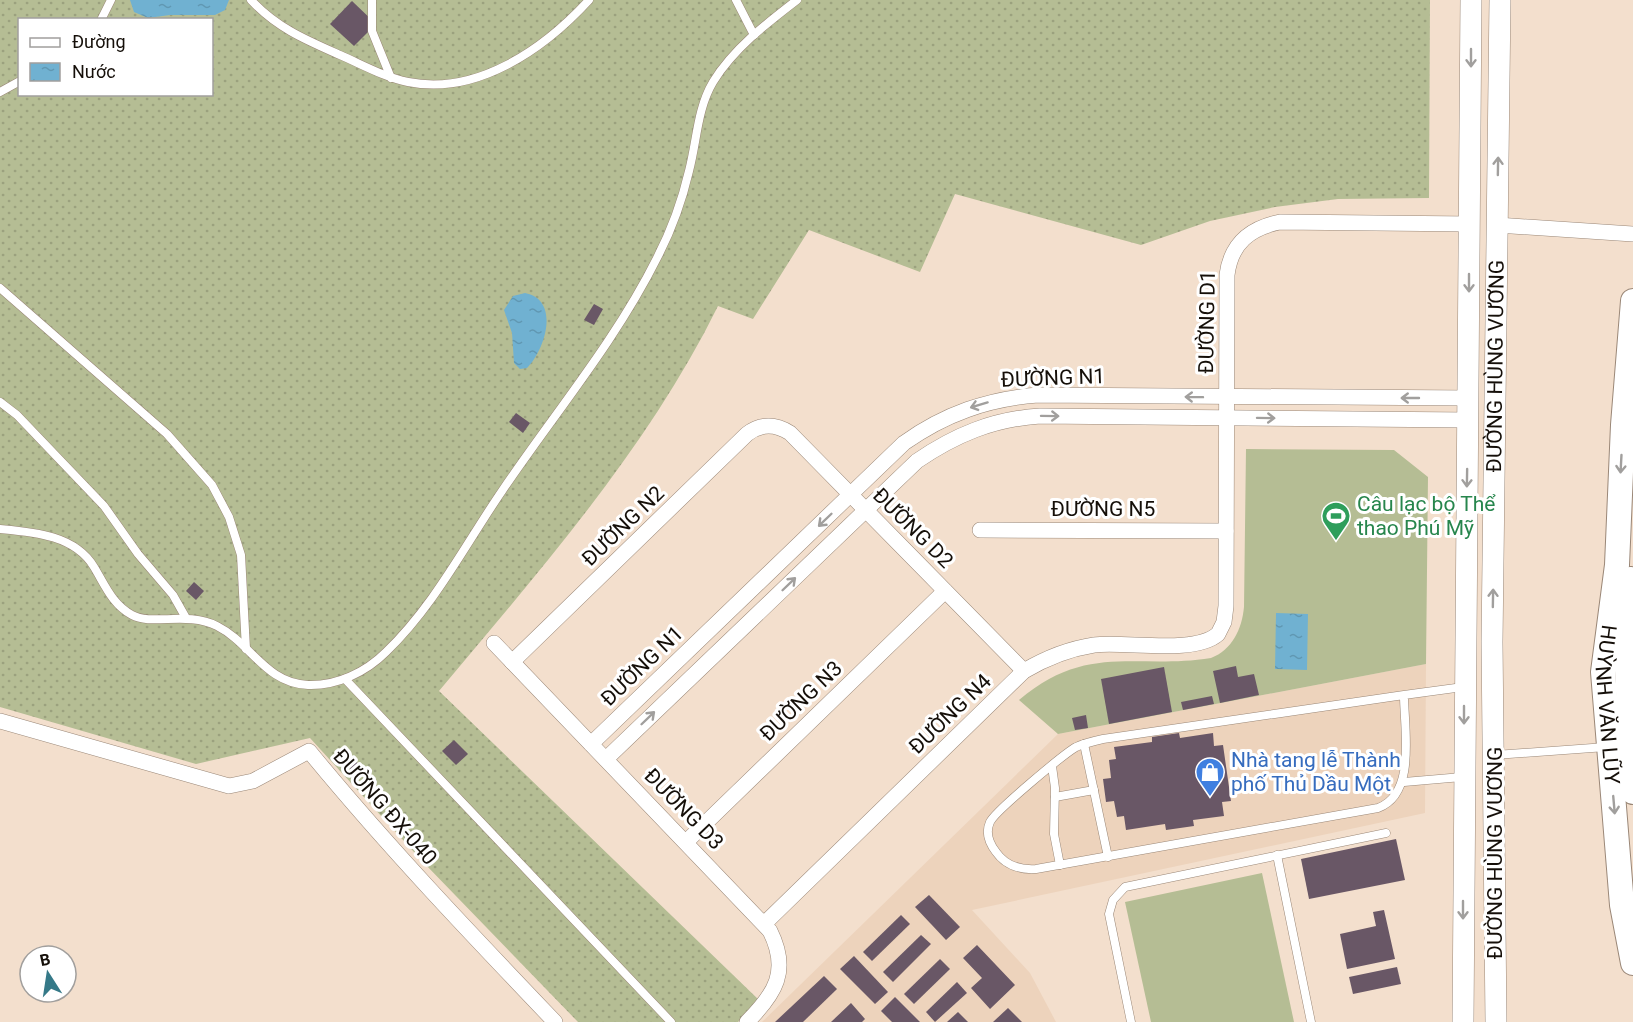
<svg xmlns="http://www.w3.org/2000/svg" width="1633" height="1022" viewBox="0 0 1633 1022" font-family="Roboto,sans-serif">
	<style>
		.built { fill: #edd3bc }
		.grass { fill: url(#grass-dots); fill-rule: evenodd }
		.garden { fill: #b5bd94 }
		.water { fill: url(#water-ripples) }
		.building { fill: #695766 }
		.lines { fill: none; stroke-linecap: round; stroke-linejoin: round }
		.lane-casing { stroke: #9a8777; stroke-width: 9 }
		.street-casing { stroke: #9a8777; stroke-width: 16 }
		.secondary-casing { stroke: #9a8777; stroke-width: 22 }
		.primary-casing { stroke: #9a8777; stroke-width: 26 }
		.lane { stroke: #fff; stroke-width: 8 }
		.street { stroke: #fff; stroke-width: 15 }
		.secondary { stroke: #fff; stroke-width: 21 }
		.primary { stroke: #fff; stroke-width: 24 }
		.oneway { stroke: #a19f9d }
		.labels { text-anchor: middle; stroke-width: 6; stroke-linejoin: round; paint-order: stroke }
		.street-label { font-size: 21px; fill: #150f09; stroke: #fff }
		.leisure-label { font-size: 21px; fill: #27864d; stroke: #fff; text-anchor: start }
		.shop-label { font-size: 21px; fill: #366cbe; stroke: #fff; text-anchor: start }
	</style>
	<defs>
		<pattern id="grass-dots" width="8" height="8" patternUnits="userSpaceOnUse" patternTransform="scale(1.5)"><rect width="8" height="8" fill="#b5bd94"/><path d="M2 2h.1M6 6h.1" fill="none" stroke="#9ba17e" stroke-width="1.8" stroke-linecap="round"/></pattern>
		<pattern id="water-ripples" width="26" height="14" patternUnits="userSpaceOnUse" patternTransform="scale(1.5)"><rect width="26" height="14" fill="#70b1d1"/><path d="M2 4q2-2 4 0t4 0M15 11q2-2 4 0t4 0" fill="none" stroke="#6097b2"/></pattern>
	</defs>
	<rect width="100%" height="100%" fill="#f3dfcd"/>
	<!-- built -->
	<path class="built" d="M1426 664 1425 813 972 910 1030 973 1056 1022H762L1058 734Z"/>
	<!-- grass -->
	<path class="grass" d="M0 0H1430L1429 198 1338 199 1275 207 1210 221 1141 245 955 194 920 272 809 230 753 319 718 306C648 448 540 570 439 691L760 1001 738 1022H578L424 863 310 738 196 764 0 707ZM20 20H212V94H20Z"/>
	<!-- garden -->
	<g class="garden">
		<path d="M1246 449 1394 450 1428 477 1426 664 1058 734 1019 700C1088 642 1135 670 1211 658 1232 650 1242 629 1244 607Z"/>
		<path d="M1262 873 1294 1022H1151L1125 902Z"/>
	</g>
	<!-- water -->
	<g class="water">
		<path d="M130 0H229L225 10 215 15H170L148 18 134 12Z"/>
		<path d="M525 293C561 300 545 350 527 368L520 369 514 363 512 333 504 310 513 296Z"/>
		<path d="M1276 613 1308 614 1307 670 1275 669Z"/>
	</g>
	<!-- building -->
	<g class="building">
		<path d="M352 1 376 24 354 46 330 24Z"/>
		<path d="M594 304 603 309 594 325 584 320Z"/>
		<path d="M516 413 530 423 523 433 509 422Z"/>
		<path d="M194 582 204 591 196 600 186 591Z"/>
		<path d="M1236 666 1238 677 1254 674 1259 695 1220 703 1213 671Z"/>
		<path d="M1164 667 1172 712 1109 724 1101 679Z"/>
		<path d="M1212 696 1214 704 1183 710 1181 702Z"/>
		<path d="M1086 715 1088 728 1075 730 1072 718Z"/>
		<path d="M1179 733 1180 738 1213 733 1214 746 1223 745 1231 801 1222 802 1224 816 1193 820 1194 826 1166 830 1165 824 1126 830 1124 816 1117 817 1114 801 1106 802 1103 779 1111 778 1109 760 1116 759 1114 747 1152 742V737Z"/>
		<path d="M454 740 468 754 456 765 442 751Z"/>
		<path d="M351 756 363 769 356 776 344 762Z"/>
		<path d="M1396 839 1405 880 1309 899 1301 859Z"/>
		<path d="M929 895 960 927 946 940 915 907Z"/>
		<path d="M1384 910 1395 959 1347 969 1340 934 1376 926 1373 912Z"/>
		<path d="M901 915 910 924 872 961 863 952Z"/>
		<path d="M921 935 931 944 893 982 883 972Z"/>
		<path d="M977 945 1015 985 990 1009 971 988 982 978 963 958Z"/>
		<path d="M854 956 888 992 875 1004 840 969Z"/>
		<path d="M940 959 950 969 914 1004 904 994Z"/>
		<path d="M1397 967 1401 984 1353 994 1349 977Z"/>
		<path d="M824 976 837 989 803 1022H775Z"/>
		<path d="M957 982 967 993 935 1022 926 1012Z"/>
		<path d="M895 997 920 1022H892L881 1011Z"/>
		<path d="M851 1003 865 1019 862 1022H831Z"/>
		<path d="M1008 1008 1022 1022H993Z"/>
		<path d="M958 1012 968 1022H947Z"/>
	</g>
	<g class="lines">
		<!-- lane casing -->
		<g class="lane-casing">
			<g id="lane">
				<path d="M251 0C277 28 306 40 340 55 363 65 384 77 408 82 477 96 544 49 589 0"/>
				<path d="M372 0V31L391 78"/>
				<path d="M736 0 754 35"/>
				<path d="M101 20 111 0"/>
				<path d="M0 92 20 81"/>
				<path d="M0 288 167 434 212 485 229 517 241 555 246 649"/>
				<path d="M0 402 17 415 104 506 138 554 173 595 186 618"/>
				<path d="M0 529C33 532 75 535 94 567 105 585 112 604 132 615 152 626 187 611 217 626 251 643 265 683 308 685 337 686 366 672 386 652 434 606 465 545 502 491 554 414 615 342 657 258 671 231 682 201 689 171 697 141 697 109 713 82 733 49 767 23 797 0"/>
				<path d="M345 679 671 1022"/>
				<path d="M1404 695C1404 729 1417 794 1378 808L1036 869C1020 870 1005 865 996 852 989 843 985 833 990 822 995 811 1064 754 1076 747 1085 743 1094 741 1103 739L1404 695 1463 687"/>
				<path d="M1084 744 1108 857"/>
				<path d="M1495 755 1606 747"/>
				<path d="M1052 766 1055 788 1054 834 1060 865"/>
				<path d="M1404 782 1462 777"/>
				<path d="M1055 797 1094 790"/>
				<path d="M1277 855 1311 1022"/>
				<path d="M1131 1022 1109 914 1113 900 1125 887 1386 833"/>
			</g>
		</g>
		<!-- street casing -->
		<g class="street-casing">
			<g id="street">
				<path d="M1497 225 1633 234"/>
				<path d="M980 530 1226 531"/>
				<path d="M494 643 770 931C790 971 775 994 747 1022"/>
				<path d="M512 662 747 434C761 423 776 424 790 433L1024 671"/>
				<path d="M0 721 229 786 253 781 309 751C387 846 471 934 555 1022"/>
				<path d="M591 744 904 443C945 414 987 399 1038 395L1469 398"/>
				<path d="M606 759 917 461C955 435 993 419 1040 416L1468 420"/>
				<path d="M686 842 945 591"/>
				<path d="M765 923 1024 671C1046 658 1068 649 1094 645 1126 641 1194 655 1218 634L1224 622 1226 606 1227 275C1231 243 1250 228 1280 222L1470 224"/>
			</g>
		</g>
		<!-- secondary casing -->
		<g class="secondary-casing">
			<g id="secondary">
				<path d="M1463 1022 1471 0"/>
				<path id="s1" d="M1496 1022 1492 642 1500 0"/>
			</g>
		</g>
		<!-- primary casing -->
		<g class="primary-casing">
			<g id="primary">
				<path id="s2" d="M1633 301 1623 425 1617 565 1603 672 1622 905 1633 963"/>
				<path d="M1630 579 1625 630 1633 792"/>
			</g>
		</g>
		<!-- lane -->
		<use href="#lane" class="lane"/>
		<!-- street -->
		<use href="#street" class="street"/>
		<!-- secondary -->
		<use href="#secondary" class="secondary"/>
		<!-- primary -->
		<use href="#primary" class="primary"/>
	</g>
	<!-- one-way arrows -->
	<defs><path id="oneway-shaft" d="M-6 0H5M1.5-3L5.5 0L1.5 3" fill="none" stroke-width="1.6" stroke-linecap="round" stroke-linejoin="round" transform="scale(1.5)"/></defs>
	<g class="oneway">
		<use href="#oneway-shaft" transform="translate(1471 58) rotate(90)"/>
		<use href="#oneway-shaft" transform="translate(1498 166) rotate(-89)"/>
		<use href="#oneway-shaft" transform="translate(1469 283) rotate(90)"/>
		<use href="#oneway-shaft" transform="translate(1194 397) rotate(-179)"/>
		<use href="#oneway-shaft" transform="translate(1410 398) rotate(-180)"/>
		<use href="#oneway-shaft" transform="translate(979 405) rotate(163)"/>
		<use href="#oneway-shaft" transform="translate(1050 416) rotate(1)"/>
		<use href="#oneway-shaft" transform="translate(1266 418) rotate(1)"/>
		<use href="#oneway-shaft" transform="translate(1621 464) rotate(93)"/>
		<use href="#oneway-shaft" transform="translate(1467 478) rotate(91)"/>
		<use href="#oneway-shaft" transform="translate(825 520) rotate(136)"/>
		<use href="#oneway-shaft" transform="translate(789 584) rotate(-44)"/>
		<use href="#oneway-shaft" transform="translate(1493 598) rotate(-89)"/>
		<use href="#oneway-shaft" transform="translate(1464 715) rotate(90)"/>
		<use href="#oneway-shaft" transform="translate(648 718) rotate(-44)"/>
		<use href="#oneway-shaft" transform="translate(1614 805) rotate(85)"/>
		<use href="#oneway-shaft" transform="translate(1463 910) rotate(90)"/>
	</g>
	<!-- icons -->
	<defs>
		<g id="stadium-pin" transform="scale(1.5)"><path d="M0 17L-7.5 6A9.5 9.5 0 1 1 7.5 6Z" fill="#2e9e5b" stroke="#fff"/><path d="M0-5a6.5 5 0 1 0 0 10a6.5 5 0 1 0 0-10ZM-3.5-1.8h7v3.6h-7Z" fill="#fff"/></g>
		<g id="shop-pin" transform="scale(1.5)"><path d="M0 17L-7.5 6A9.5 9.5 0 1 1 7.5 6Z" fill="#3f7fe0" stroke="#fff"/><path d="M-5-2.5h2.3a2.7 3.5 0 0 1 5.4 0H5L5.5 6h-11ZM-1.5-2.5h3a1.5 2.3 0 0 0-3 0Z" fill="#fff"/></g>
	</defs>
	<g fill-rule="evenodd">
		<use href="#stadium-pin" x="1336" y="516"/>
		<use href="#shop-pin" x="1210" y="772"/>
	</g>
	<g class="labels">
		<!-- street labels -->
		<g class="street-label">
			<text transform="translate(1207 322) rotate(-89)" y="7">ĐƯỜNG D1</text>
			<text dy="7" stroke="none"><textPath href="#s1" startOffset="656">ĐƯỜNG HÙNG VƯƠNG</textPath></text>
			<text transform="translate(1053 378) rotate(-2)" y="7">ĐƯỜNG N1</text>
			<text x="1103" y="516">ĐƯỜNG N5</text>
			<text transform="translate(623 526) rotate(-44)" y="7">ĐƯỜNG N2</text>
			<text transform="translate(913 528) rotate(45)" y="7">ĐƯỜNG D2</text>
			<text transform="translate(642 666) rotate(-44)" y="7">ĐƯỜNG N1</text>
			<text transform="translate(801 701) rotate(-44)" y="7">ĐƯỜNG N3</text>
			<text dy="7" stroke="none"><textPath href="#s2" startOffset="405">HUỲNH VĂN LŨY</textPath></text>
			<text transform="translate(950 714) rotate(-44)" y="7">ĐƯỜNG N4</text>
			<text transform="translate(385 807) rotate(49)" y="7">ĐƯỜNG ĐX-040</text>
			<text transform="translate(684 809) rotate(46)" y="7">ĐƯỜNG D3</text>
			<text transform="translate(1495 853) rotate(-90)" y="7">ĐƯỜNG HÙNG VƯƠNG</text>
		</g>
		<!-- leisure labels -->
		<g class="leisure-label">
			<text x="1357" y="511">Câu lạc bộ Thể<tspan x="1357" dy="24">thao Phú Mỹ</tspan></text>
		</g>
		<!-- shop labels -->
		<g class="shop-label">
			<text x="1231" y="767">Nhà tang lễ Thành<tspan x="1231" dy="24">phố Thủ Dầu Một</tspan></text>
		</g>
	</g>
	<!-- legend -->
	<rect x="18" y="18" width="195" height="78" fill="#ffffff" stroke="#a19f9d" stroke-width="1.5"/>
	<rect x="30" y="38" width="30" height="9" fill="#ffffff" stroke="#a19f9d" stroke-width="1.5"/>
	<text x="72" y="48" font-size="18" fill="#150f09">Đường</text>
	<rect x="30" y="63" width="30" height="18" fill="url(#water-ripples)" stroke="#a19f9d" stroke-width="1.5"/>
	<text x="72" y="78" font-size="18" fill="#150f09">Nước</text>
	<!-- north arrow -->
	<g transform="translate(48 974) rotate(348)"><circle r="28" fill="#ffffff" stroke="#a19f9d" stroke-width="1.5"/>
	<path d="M0-4.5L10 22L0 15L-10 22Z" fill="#357988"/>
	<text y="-9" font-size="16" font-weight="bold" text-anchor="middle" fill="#150f09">B</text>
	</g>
</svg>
